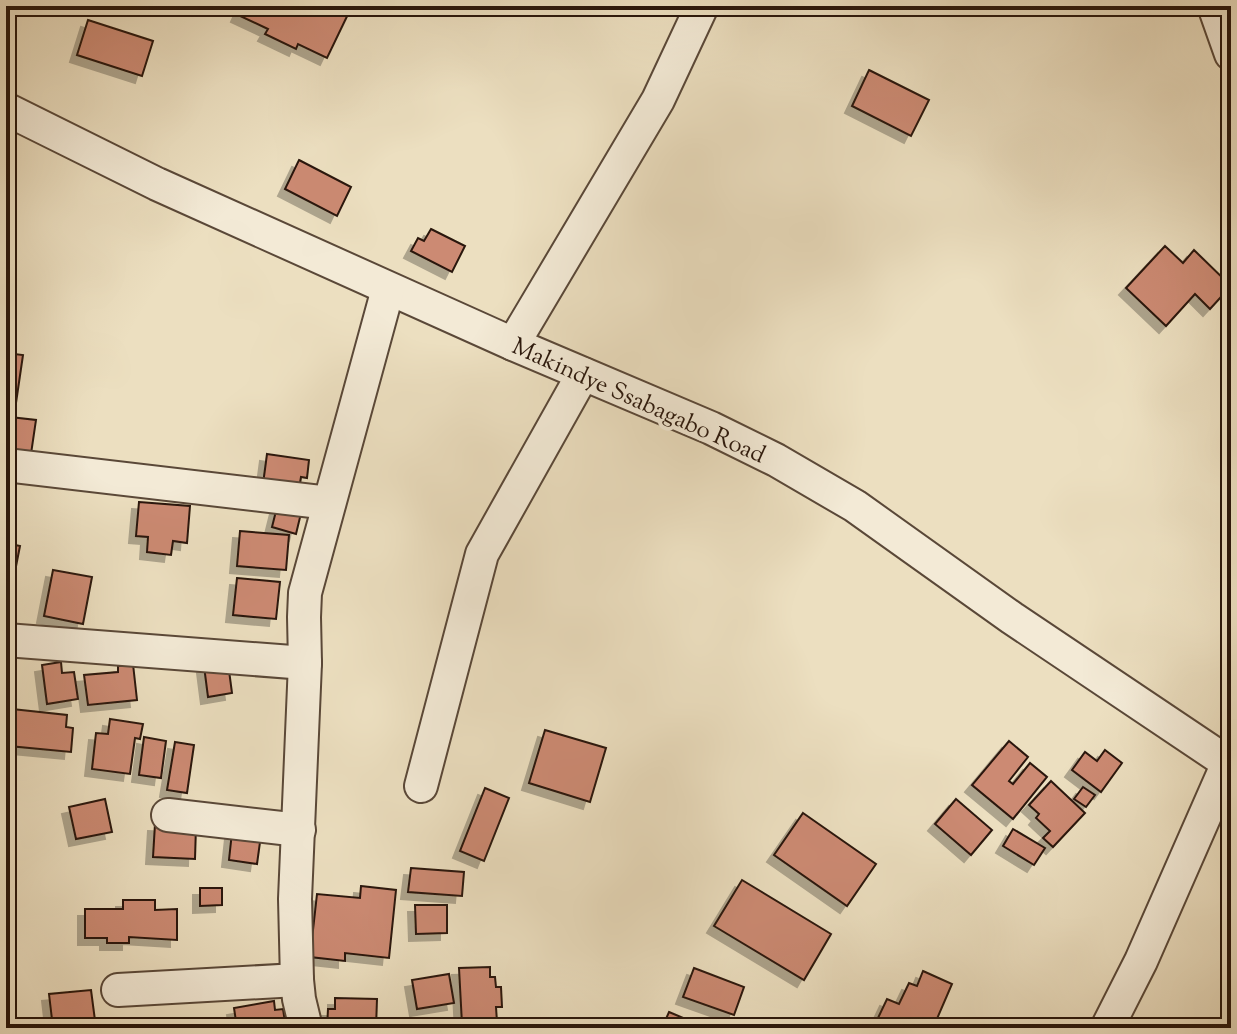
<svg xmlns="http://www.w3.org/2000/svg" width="1237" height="1034" viewBox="0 0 1237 1034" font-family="'Sorts Mill Goudy',serif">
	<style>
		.building { fill: #cc8a73; stroke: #29160b; stroke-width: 2; filter: url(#shadow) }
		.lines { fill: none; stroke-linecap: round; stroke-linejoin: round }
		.minor-casing { stroke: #5a4838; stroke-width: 36 }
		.minor { stroke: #f3ead6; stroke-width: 32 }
		.labels { text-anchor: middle; stroke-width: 8; stroke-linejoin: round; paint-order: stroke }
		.street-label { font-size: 24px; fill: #29160b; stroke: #f3ead6 }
	</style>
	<defs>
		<filter id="shadow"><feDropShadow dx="-7" dy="7" stdDeviation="0" flood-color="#0004"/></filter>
	</defs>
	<rect width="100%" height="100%" fill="#ecdfc0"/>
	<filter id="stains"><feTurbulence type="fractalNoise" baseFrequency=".0025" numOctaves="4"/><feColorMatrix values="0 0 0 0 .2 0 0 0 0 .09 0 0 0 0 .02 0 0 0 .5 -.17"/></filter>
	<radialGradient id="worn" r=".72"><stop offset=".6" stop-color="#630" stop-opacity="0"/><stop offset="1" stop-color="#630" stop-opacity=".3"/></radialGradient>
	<!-- building -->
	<g class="building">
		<path d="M242 6H348L351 8 327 58 298 44 296 49 265 34 268 29 238 15Z"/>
		<path d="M88 20 153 41 142 76 77 55Z"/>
		<path d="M869 70 929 100 911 136 852 106Z"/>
		<path d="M299 160 351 187 337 216 285 189Z"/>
		<path d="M431 229 465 246 452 272 411 251 418 238 424 241Z"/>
		<path d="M1165 246 1183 263 1194 250 1231 286 1210 309 1195 294 1166 326 1126 288Z"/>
		<path d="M6 353 23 355 16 403 6 402Z"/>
		<path d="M10 417 36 420 31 454 6 451Z"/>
		<path d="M267 454 309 460 307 478 301 477 299 489 263 484Z"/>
		<path d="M139 502 190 506 187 543 173 541 171 555 147 552 148 537 136 536Z"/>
		<path d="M278 503 302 509 296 534 272 527Z"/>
		<path d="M240 531 289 535 286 570 237 566Z"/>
		<path d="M6 543 20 546 8 607H6Z"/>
		<path d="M53 570 92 577 83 624 44 616Z"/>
		<path d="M237 578 280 582 276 619 233 615Z"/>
		<path d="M61 662 62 673 74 672 78 699 47 704 42 665Z"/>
		<path d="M228 663 232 693 208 697 204 666Z"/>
		<path d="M133 664 137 700 88 705 84 675 118 672V666Z"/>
		<path d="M12 709 67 715 66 727 73 728 71 752 9 746Z"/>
		<path d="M110 719 143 724 140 739 135 738 130 774 92 769 96 733 108 734Z"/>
		<path d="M545 730 606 748 590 802 529 783Z"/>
		<path d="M144 737 166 741 161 778 139 775Z"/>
		<path d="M1009 741 1028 757 1009 781 1013 784 1030 763 1047 777 1013 819 972 785Z"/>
		<path d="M175 742 194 745 187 793 167 790Z"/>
		<path d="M1105 750 1122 763 1101 792 1072 770 1085 752 1097 761Z"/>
		<path d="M1051 781 1085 813 1053 847 1043 838 1050 831 1036 818 1039 814 1029 805Z"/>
		<path d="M1083 787 1095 795 1086 807 1074 799Z"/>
		<path d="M485 788 509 798 484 861 460 851Z"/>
		<path d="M105 799 112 832 76 839 69 807Z"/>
		<path d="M956 799 992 830 971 855 935 824Z"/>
		<path d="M803 813 876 864 847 906 774 855Z"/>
		<path d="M155 824 196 826 195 859 153 857Z"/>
		<path d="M1013 829 1045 848 1034 865 1003 846Z"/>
		<path d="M232 832 261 835 257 864 229 860Z"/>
		<path d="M411 868 464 872 462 896 408 892Z"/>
		<path d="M742 880 831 934 804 980 714 926Z"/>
		<path d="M361 886 396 890 389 958 345 953V961L310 957 317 894 360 898Z"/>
		<path d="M200 888H222V905L200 906Z"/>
		<path d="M123 900H155V910L177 909V940L129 937V943H107V938H85V909H123Z"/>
		<path d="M415 905H447V933L416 934Z"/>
		<path d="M490 967V977H495L496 987H501L502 1007H496L497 1022 462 1024 459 968Z"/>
		<path d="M694 968 744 987 734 1015 683 997Z"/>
		<path d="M923 971 952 984 933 1028H901L878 1018 887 999 899 1004 909 983 917 986Z"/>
		<path d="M449 974 454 1003 417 1009 412 980Z"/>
		<path d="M91 990 96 1028H53L49 994Z"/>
		<path d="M335 998 377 999 376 1028H327L328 1009H335Z"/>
		<path d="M274 1001 275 1010 283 1009 286 1028H237L234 1008Z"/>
		<path d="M669 1012 707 1028H662Z"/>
	</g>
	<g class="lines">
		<!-- minor casing -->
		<g class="minor-casing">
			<g id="minor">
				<path d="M1214 6 1231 54"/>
				<path d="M6 109 157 184 513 344 711 428 776 460 855 506 1012 618 1231 765"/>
				<path d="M513 344 658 100 702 6"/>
				<path d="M6 465 329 503"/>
				<path d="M6 640 305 663"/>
				<path d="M421 786 482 554 583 374"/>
				<path d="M168 815 299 830"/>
				<path d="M118 990 297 980"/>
				<path d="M306 1028 299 999 297 980 295 899 305 663 304 617 305 593 388 289"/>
				<path d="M1107 1028 1141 961 1228 763"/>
			</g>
		</g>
		<!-- minor -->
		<use href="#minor" class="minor"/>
	</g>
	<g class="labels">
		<!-- street labels -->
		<g class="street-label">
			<text transform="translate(639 400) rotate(24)" y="8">Makindye Ssabagabo Road</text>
		</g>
	</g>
	<!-- margin -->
	<rect width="1237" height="1034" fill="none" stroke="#ecdfc0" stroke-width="32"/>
	<rect x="8" y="8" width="1221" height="1018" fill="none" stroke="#29160b" stroke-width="4"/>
	<rect x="16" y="16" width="1205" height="1002" fill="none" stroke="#29160b" stroke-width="2"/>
	<rect width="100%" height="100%" filter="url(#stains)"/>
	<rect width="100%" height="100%" fill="url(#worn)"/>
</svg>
